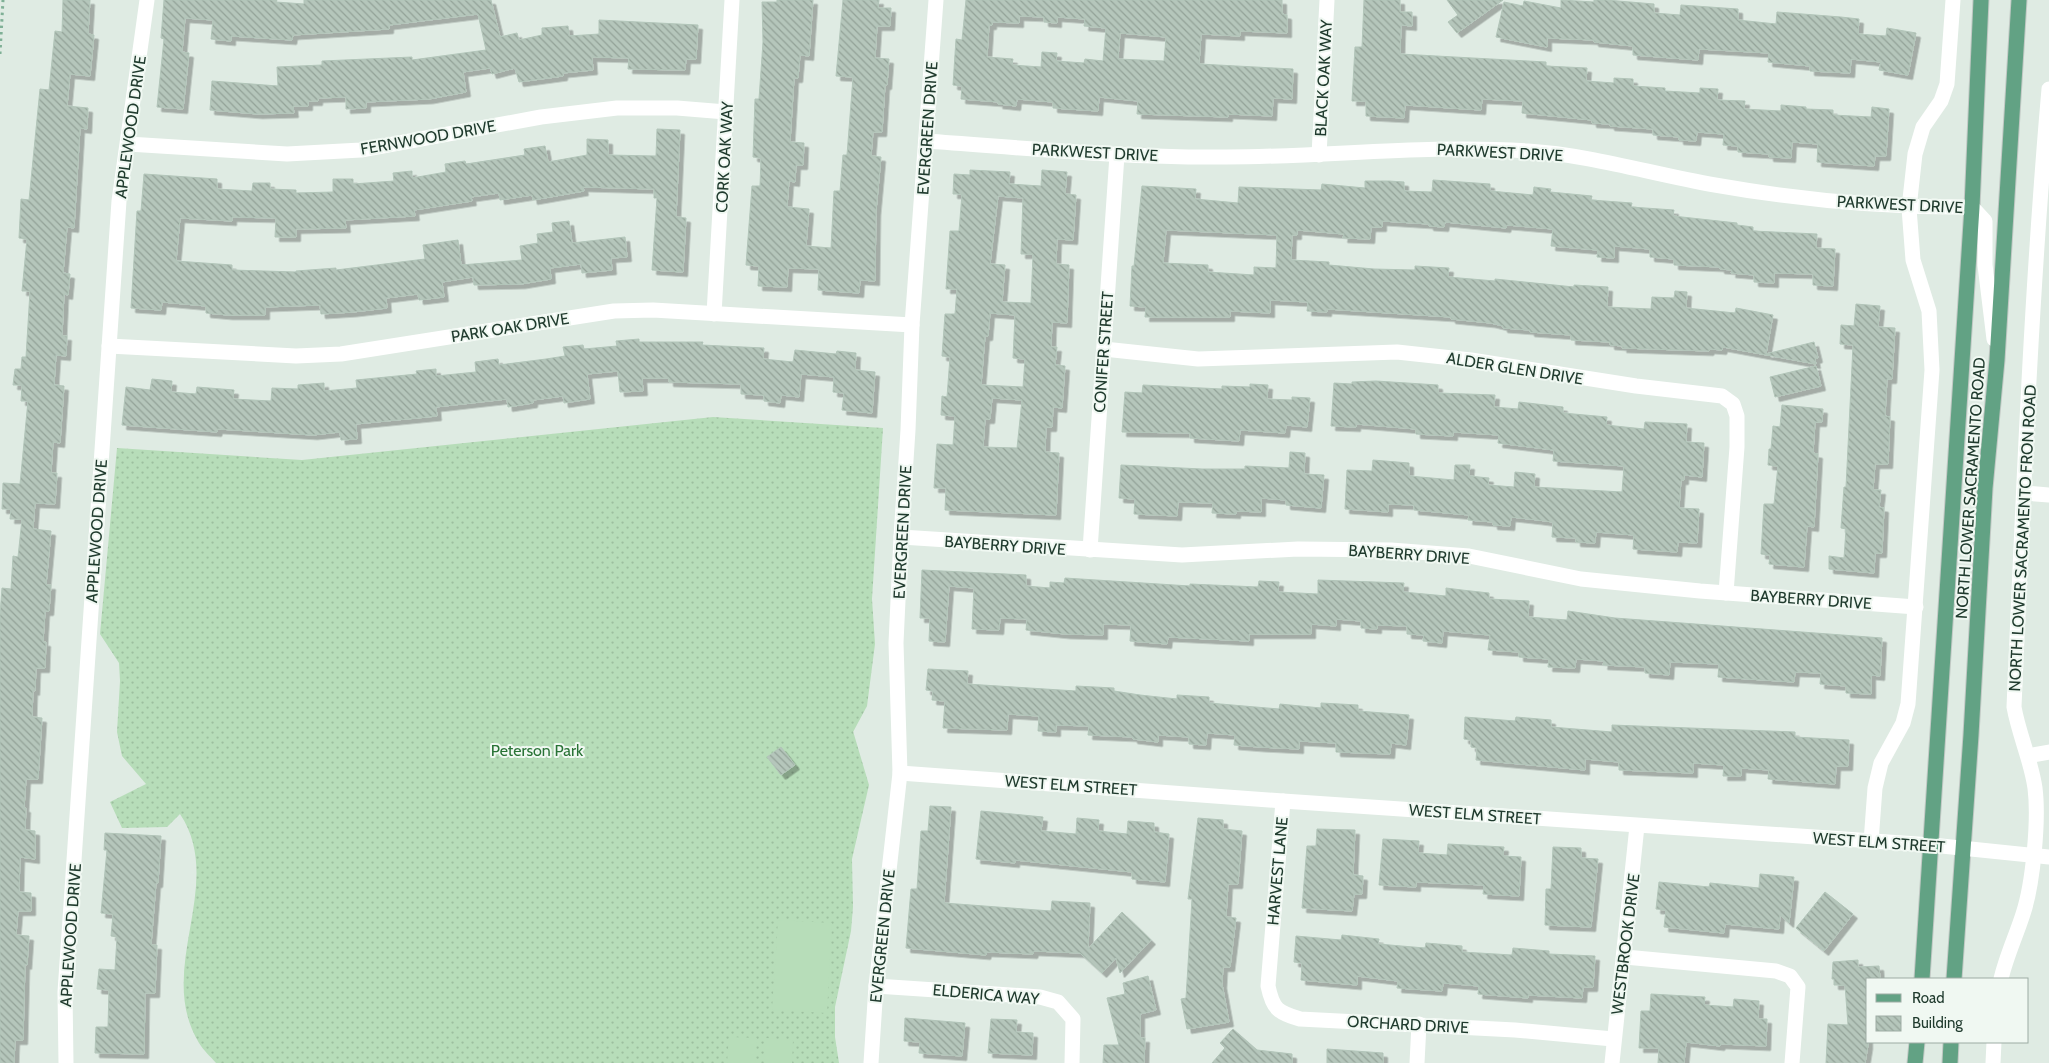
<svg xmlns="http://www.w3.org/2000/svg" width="2049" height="1063" viewBox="0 0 2049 1063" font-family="Cabin,sans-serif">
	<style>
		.grass { fill: url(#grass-dots) }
		.pitch { fill: #b7ddb9 }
		.building { fill: url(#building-back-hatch); stroke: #b2c5b9; fill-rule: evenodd; filter: url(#shadow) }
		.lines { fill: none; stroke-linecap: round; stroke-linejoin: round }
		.major-casing { stroke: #c1c8c4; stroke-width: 17 }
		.path { stroke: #7fb096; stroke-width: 3; stroke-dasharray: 2.5 4; stroke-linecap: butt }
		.minor { stroke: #fff; stroke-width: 15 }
		.major { stroke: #62a284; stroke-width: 15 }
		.labels { text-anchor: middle; stroke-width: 4; stroke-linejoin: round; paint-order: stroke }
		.street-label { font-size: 16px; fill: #203b2e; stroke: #f0f8f2 }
		.park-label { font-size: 16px; fill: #297336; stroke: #f0f8f2 }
	</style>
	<defs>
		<pattern id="grass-dots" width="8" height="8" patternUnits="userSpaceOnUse" patternTransform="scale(1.25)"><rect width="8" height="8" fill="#b7ddb9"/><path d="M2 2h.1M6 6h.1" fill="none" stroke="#9dbf9f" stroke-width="1.8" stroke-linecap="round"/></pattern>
		<pattern id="building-back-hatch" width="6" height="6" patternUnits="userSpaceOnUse" patternTransform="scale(1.25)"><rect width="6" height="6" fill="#b5c6bb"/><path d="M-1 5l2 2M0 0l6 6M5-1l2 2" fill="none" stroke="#93a298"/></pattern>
		<filter id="shadow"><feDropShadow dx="4.5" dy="4.5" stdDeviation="0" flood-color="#0004"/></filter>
	</defs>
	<rect width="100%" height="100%" fill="#dfebe3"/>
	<!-- grass -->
	<path class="grass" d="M713 417 883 428 872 599 875 644 867 706 852 734 853 731 869 785 852 859 853 907 851 931 835 1007V1037L839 1063H216C211 1057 203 1050 199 1043 154 969 227 885 180 814L167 827 122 828 110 802 146 784 122 756 117 732 120 681 119 663 100 634 117 448 302 460Z"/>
	<!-- pitch -->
	<g class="pitch">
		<path d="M778 920 832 923 827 1013 772 1010Z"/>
		<path d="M729 1037 757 1038 755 1063H727Z"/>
		<path d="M765 1038 793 1040 792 1063H764Z"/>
	</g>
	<!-- building -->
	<g class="building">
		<path d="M63 0H90L88 34 94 35 90 76 70 74 67 106 88 108 87 129 80 128 74 228 67 227 63 273 70 274 68 295 64 294 62 336H67L66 356 56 355 54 385 64 386 60 443 53 442 51 473H57L55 504 35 503 33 529 51 531 46 585H51L49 611H45L43 642H46L45 668H36L35 691 33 690 32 717 42 718 38 779H26L24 808H26L25 830 35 831V859L20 857 19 892 31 893V911H18L16 935 29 936 27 965 25 964 23 1040H15L14 1063H0V615L2 588 11 589 13 556 18 557 22 519H10L11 509H2L3 483 20 484 28 401H21L22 385H13L15 369H21L22 357H26L30 291H22L27 239 19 238 21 199 29 200 40 89 49 90 55 31 62 32Z"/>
		<path d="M164 0H277L276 2 304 4V0H491L500 37 517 33 519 40 542 35V28L568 26 569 36 599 34V20L698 25 696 59H686L685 70 628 69 629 58 592 57 593 70 563 73V76L519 82 515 68 492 74 490 68 463 72 466 92 429 99 366 102V108L346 109V97L318 98V101H308V106H293L294 113 258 114 210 110 212 81 278 86 277 67 322 65V61L412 57V60L486 50 478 14 389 25V29L293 35 292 40 231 36V41L211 39 213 20 185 18 182 52 189 53 183 109 157 107 164 39 161 38Z"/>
		<path d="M777 0H813L809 56 800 55 798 78H794L790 142 804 143 803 165H796L795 182 789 181 787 207 809 209 806 246 831 248 834 191H840L843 155H847L853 77 836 76 843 0H879L878 8H891L890 26H877L875 58 889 59 887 85H885L882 132H873L871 156 881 157 876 211 875 281 860 280 859 293 818 290 819 269 788 268 787 287 758 286 759 266 746 265 752 186H760L761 158 753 157 755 99H759L763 42 762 2H777Z"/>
		<path d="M966 0H1282V14L1287 15V33L1240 31V36L1201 34 1199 64 1293 69 1292 99 1273 98 1272 116 1228 114V117L1137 114 1138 101 1099 97 1098 111 1053 108V102L1017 99 1016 106 998 104 999 102 961 99 962 86 953 85 956 39 962 40ZM1019 16 1044 17V22L1057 23V17L1085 19 1084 26 1106 28 1103 61 1085 59 1084 63 1056 61 1057 53 1042 52 1041 67 1012 65 1013 59 987 57 989 25H992V22L1019 23ZM1120 33 1166 37 1164 61 1118 59Z"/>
		<path d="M1364 0H1400V12H1412V26L1401 25 1400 54 1546 62V66L1587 68 1586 81 1614 83V78L1633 79V86L1665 88V91L1700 93V88L1718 89 1717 100 1745 101 1744 109 1781 111V105L1806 107V109L1833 110V115L1871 117 1872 107 1889 109 1886 156H1875L1874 166 1817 162 1818 144 1792 142 1791 158 1769 157V154L1738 152V146L1723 145 1724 134 1697 132 1696 141 1679 140V137L1653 135V129L1610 126V124L1592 123V120L1522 113 1523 101 1482 99 1481 110 1405 105 1404 118 1366 116V101H1352L1355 47H1362Z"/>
		<path d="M1447 0H1503L1457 33 1448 22 1458 15Z"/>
		<path d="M1561 0 1594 2V0H1606L1654 4V13L1680 15 1681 5 1738 9V20L1776 24 1777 12 1841 17 1859 19 1858 34 1886 36 1887 28 1916 33 1908 75 1879 70 1881 62 1851 59 1850 73 1810 71V66L1768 62 1769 53 1699 49 1698 60 1633 55V46L1594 42V40L1547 38V47L1496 37 1504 2 1523 6 1524 1 1561 8Z"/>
		<path d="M657 129 680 130 676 217 686 218 683 272 652 270 657 198H654V189L583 187 584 191 533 200 532 195 500 200 499 193 471 197 472 201 414 210 415 216 345 220 346 228 296 229V237H275L276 218 232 217V221L180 218 176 261 232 265V270L296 272V271L336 268V270L425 259 423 245 458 240 461 265 522 260 520 246 538 243 537 234 553 232 552 223 569 221 572 243 625 237 627 257 611 258 612 270 582 273 581 264 550 268 551 279 521 284 474 285 473 277 442 282 444 297 419 300 418 294 386 298 387 308 353 312 321 314 320 305 265 307V315H228L206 313V306L162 302 161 310 131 308 137 211H141L144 174 217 179V189L252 191 253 183H270V189L296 190V193L333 192V179H353V184L394 181 393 173 412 171V178L446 172 445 164 465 161 466 164 525 155 524 149 545 146 548 162 587 155V139L608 140V155L656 156Z"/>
		<path d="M970 170 1010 172 1009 184 1041 186 1042 170 1067 172 1065 194 1076 195 1073 240 1057 239 1056 264 1069 265 1067 323 1052 322 1051 347H1057L1055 365 1065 366 1062 408 1053 407 1052 427H1046L1045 452 1059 453 1056 515 945 510 946 488H934L937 444 953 445 955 416 941 415 942 396 947 397 950 357 942 356 945 314H955L957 289H946L950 231H959L962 194H953L954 174 970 175ZM998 196 1023 198 1021 254H1033L1031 303 1002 302 1005 265 990 264ZM990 313 1015 315 1013 358 1025 359 1023 387 981 385 985 336H988ZM992 398 1022 400 1017 448 983 447 985 419H990Z"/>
		<path d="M1433 180 1490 184V191L1533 195 1534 187 1551 189 1550 192 1592 196 1591 200 1632 203 1631 207 1674 210 1673 216 1737 223V225L1753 227V231L1817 234 1816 248 1835 249 1833 286 1813 285V274L1774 273V283L1754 282V275L1731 273 1732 270 1720 269V267L1674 265V259L1650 257V249L1614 246V258L1597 257 1598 250 1551 246 1553 229 1507 225 1506 228 1445 222 1444 227 1429 226V224L1382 221V227H1371L1370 239 1343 238 1344 234 1297 230V235H1292L1291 260 1329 262V265L1374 269 1415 270V266L1449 268 1448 277 1495 281V279L1574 287V285L1608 287 1607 307 1651 309 1652 297 1674 298 1675 291 1687 292 1686 308 1735 313 1736 308 1773 315 1766 354 1814 342 1818 358 1815 359 1816 364 1723 347 1722 350 1710 349 1709 351 1622 348 1623 346 1610 345V342L1571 340V335L1530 332V330L1503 328V326L1491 323 1451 319V317L1327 309V312L1307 311 1308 302 1270 300V313L1230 311V317H1145L1146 307 1130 306 1132 266H1134L1142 186 1196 189 1195 199 1238 203 1239 187 1321 190 1322 184 1365 188V181H1389L1404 182V191L1432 192ZM1166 230 1277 235 1276 268 1254 267V275L1208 272V265L1163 263Z"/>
		<path d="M1856 304 1880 306 1878 327 1895 328 1892 379H1887L1885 416 1890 417 1888 464H1875L1873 490H1881L1879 507 1884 508 1882 553H1875L1874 573 1829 569V556L1844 558 1846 529 1841 528 1844 487H1846L1853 345 1840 344 1841 325 1854 326Z"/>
		<path d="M639 339V342H703L702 345 764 348 763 359 793 362 795 350 836 354 837 351 856 353 855 370 875 372 872 413 842 410 844 393 833 392 834 377 801 374 799 397 781 395 780 403 764 401V395L741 394V384L669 382V378H642L643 391 620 392 618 371 587 374 590 399 564 403 563 396 533 400V403L508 407 507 399 436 407 437 416 356 424 357 439 341 440 340 432 313 435 218 429 217 432 122 425 126 387 150 390 152 379 172 381 171 392 196 394 197 387 234 390 233 399 271 401 272 388 298 389V385L324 383V391L357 388 356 380 417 374 416 371 436 369V376L476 372 475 362 498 359 499 365 546 359 565 356 563 347 583 345 584 349 617 346 616 341Z"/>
		<path d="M1816 366 1821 386 1775 397 1770 377Z"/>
		<path d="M1376 381 1438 385V393L1495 395 1494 407 1518 409 1519 402 1563 407V413L1607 417 1606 425 1644 429 1645 422 1687 424 1686 442 1704 443 1702 477 1684 475V480H1681L1679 508 1699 509 1697 543 1678 542 1677 552 1633 549 1634 535 1596 532 1595 543 1576 542V538L1552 537 1553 522 1538 520 1511 517 1510 526 1493 525V522L1468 520 1469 515 1414 510V505L1388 504V512L1345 509 1347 470 1372 471 1373 460 1409 463V476L1454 480 1455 465H1470L1469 476 1489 478 1488 485 1514 487 1515 472 1535 474 1534 487 1622 492 1624 466 1553 461 1554 450 1498 443 1499 435 1453 432V436L1416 434V429L1356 424V427L1331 426 1334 383 1352 384V382Z"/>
		<path d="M1250 384 1268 385 1267 399 1292 400V397L1310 398 1307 427 1286 425 1285 433 1240 430 1239 441 1190 438V433L1122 432 1125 392 1142 393 1143 385 1222 389V386L1250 387Z"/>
		<path d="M1782 405 1823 409 1822 422H1815L1813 453 1818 454 1814 527 1807 526 1804 567 1769 564 1770 555 1761 554 1764 504H1774L1778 466 1768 465 1769 449H1771L1773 426 1780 427Z"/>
		<path d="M1290 452 1305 453 1304 474 1324 475 1321 508 1286 505V500L1261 498V512L1236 511V514L1212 513 1213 503 1178 502 1177 516 1134 514 1135 499 1119 498 1121 465 1202 469H1245V466L1289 468Z"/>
		<path d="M922 570 1026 575V586L1050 588V582L1064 583 1065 578 1190 586V584L1258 587 1259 581 1279 582 1278 592 1318 594V580L1404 583 1403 592 1446 596V588L1462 590 1489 593V599L1529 601 1528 617 1567 620 1568 611 1615 618 1882 638 1880 676 1871 675V694L1846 693V686L1820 684 1821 673 1795 672 1794 682 1718 677 1719 664 1670 662 1669 675 1645 673V667L1603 665 1604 661 1576 659 1575 668 1548 667 1549 659 1519 657V652L1488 650 1490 635 1443 631 1442 643 1423 641 1424 635 1407 634V626L1377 625V629L1361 628V621L1336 619V626L1311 624V634H1249V641L1168 637 1167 644 1130 641 1131 625 1103 624V635L1065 634 1026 630 1027 619 1000 618 999 630 972 629 974 588 949 586 945 642 929 641 930 618H920Z"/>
		<path d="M928 669 968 671 967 684 1076 691V686L1114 688V691L1140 695 1177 699V695L1209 697V703L1279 709 1280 704 1321 708V703L1358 705V711L1409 715 1406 745 1391 743 1390 754 1336 752V743L1299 741V749L1259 747 1234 745 1235 735 1207 733 1206 745 1189 744V737L1158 735V742L1133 739V737L1088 735 1089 726 1056 725V732L1038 731 1039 716 1008 714 1007 730 943 728 945 701 932 700 933 691 926 690Z"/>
		<path d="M1465 717 1515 721 1516 717 1551 720V727L1612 732V725L1795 732V737L1849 740 1848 766H1836L1835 784 1768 779 1769 770 1741 768V776H1723L1724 765 1693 763V773L1619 770V762L1585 759V770L1476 760 1477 748 1471 747V740L1464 739Z"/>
		<path d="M781 747 795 765 781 775 767 757Z"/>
		<path d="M930 806 951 807 944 903 1051 911 1052 901 1090 903 1088 949 1122 912 1151 940 1120 973 1116 958 1102 973 1080 953 1034 951 1033 954 987 952 986 955 906 948 911 889H917L921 831H928Z"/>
		<path d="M981 811 1043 817 1041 831 1076 834 1077 818 1099 820 1098 831 1127 834 1128 821 1154 823V832L1169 834 1165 882 1132 879V872L1015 860V863L976 859Z"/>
		<path d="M1198 818 1223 820V829L1242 831 1238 884H1228L1226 917 1236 918 1230 967H1223L1222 984 1229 1022 1187 1029 1181 999 1186 998 1192 899H1188Z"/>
		<path d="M1317 829 1355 830 1353 875 1363 876 1362 894H1354L1352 911 1302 908 1307 846H1316Z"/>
		<path d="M105 833 161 836 158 883H156L151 945H157L155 993H145L144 1054 95 1053 96 1027H108L109 990 97 989 99 969 115 970 117 937 111 936 113 914 101 913 107 850H104Z"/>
		<path d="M1383 839 1419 841 1418 853 1447 855 1448 844 1504 847 1503 856 1521 857 1519 896 1483 894 1484 885 1416 882V887L1379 885Z"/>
		<path d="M1553 847 1581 848V858L1598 859 1591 927 1545 925 1546 889H1551Z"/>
		<path d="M1760 874 1794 877 1789 923 1780 915 1779 929 1725 924 1724 933 1664 927 1666 910 1656 909 1659 882 1709 887 1710 883 1759 888Z"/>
		<path d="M1825 892 1853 914 1824 951 1796 928Z"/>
		<path d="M1342 935 1379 939 1378 944 1425 948 1426 943 1462 946V952L1512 955 1513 948 1549 951V954L1595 956 1593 987H1583L1582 998 1528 995V998L1478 994 1479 986 1443 983 1442 991 1397 988 1398 981 1357 976V985L1301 980 1302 963 1294 962 1296 936 1341 940Z"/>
		<path d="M1858 960V967L1879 966 1880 979H1868V1045L1865 1063H1826L1828 1024 1848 1025 1845 985H1834V979H1832L1833 962Z"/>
		<path d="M1148 976 1156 1010 1140 1014V1038H1145L1144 1063H1103L1104 1045H1119L1107 998 1125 994 1123 983Z"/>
		<path d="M1651 994 1705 997 1704 1005 1733 1007 1734 999 1759 1001 1758 1019H1767L1766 1046 1721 1044 1720 1046 1686 1042 1684 1063H1658L1659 1048H1639L1641 1011H1650Z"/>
		<path d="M905 1018 965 1023 962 1056 919 1053 920 1042 904 1041Z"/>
		<path d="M991 1019 1017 1020 1016 1032 1033 1033 1032 1055 988 1053Z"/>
		<path d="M1233 1029 1257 1050 1292 1054V1063H1212L1225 1048 1220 1043Z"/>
		<path d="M1327 1049 1383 1053V1063H1327Z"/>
	</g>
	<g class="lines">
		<!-- major casing -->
		<g class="major-casing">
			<g id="major">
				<path d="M1922 979 1972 207 1981 0"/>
				<path d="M1954 979 1971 735 1985 488 1997 360 2019 0"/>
				<path d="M1915 1063 1917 1042"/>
				<path d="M1950 1063 1951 1042"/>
			</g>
		</g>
		<!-- path -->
		<path class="path" d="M0 54 3 0"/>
		<!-- minor -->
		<g class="minor">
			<path d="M926 141C1026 148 1126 158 1226 157 1327 157 1427 144 1528 151 1591 155 1652 174 1715 185 1800 200 1886 208 1972 207L1985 221V265L1994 339"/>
			<path d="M128 144 287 154 361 150 541 117 617 108H677L726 112"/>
			<path d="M1319 155 1327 0"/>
			<path d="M714 314 732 0"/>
			<path d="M109 346 296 356 341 354 614 311 653 310 912 325"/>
			<path d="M1104 349 1198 359 1397 352 1471 360 1636 386 1722 396 1733 404 1737 416V447L1726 593"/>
			<path d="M2024 493 2049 495"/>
			<path d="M901 537 1182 555 1298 549 1391 550 1469 556 1581 579 1700 591 1916 607"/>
			<path d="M1090 550 1117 155"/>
			<path d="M2028 756 2049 752"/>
			<path d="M900 773 1283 801 1932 845 2049 857"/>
			<path d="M1283 801 1268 986C1273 1010 1278 1012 1300 1019L1515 1030 1613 1039"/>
			<path d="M1871 842 1875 788 1881 763 1903 723 1908 704 1932 370 1929 311 1913 260 1909 208 1915 154 1923 127 1941 101 1947 84 1953 0"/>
			<path d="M1625 957 1776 971 1790 976 1798 987 1792 1063"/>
			<path d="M2001 979C2006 957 2016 936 2023 914 2033 884 2039 820 2035 788 2031 760 2019 735 2014 707 2023 501 2031 294 2049 89"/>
			<path d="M876 986 1040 997 1058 1002 1073 1019 1072 1063"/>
			<path d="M66 1063 65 992 119 201 147 0"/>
			<path d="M871 1063 876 986 900 773 896 643 901 537 908 430 912 325 936 0"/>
			<path d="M1417 1063 1419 1024"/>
			<path d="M1612 1063 1637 826"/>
			<path d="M1993 1063 1994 1042"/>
		</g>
		<!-- major -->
		<use href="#major" class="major"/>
	</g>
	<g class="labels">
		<!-- street labels -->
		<g class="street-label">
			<text transform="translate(1323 78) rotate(-87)" y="6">BLACK OAK WAY</text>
			<text transform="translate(130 127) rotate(-82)" y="6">APPLEWOOD DRIVE</text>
			<text transform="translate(927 128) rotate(-86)" y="6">EVERGREEN DRIVE</text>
			<text transform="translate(428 137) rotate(-10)" y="6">FERNWOOD DRIVE</text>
			<text transform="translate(1095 152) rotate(3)" y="6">PARKWEST DRIVE</text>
			<text transform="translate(1500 152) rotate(3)" y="6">PARKWEST DRIVE</text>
			<text transform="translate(724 157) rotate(-87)" y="6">CORK OAK WAY</text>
			<text transform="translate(1900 204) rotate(3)" y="6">PARKWEST DRIVE</text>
			<text transform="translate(510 327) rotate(-9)" y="6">PARK OAK DRIVE</text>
			<text transform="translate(1103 352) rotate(-86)" y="6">CONIFER STREET</text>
			<text transform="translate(1515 368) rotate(9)" y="6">ALDER GLEN DRIVE</text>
			<text transform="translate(1970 488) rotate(-86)" y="6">NORTH LOWER SACRAMENTO ROAD</text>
			<text transform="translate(96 531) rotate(-86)" y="6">APPLEWOOD DRIVE</text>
			<text transform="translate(902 532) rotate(-87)" y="6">EVERGREEN DRIVE</text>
			<text transform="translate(2022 538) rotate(-87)" y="6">NORTH LOWER SACRAMENTO FRON ROAD</text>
			<text transform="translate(1005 545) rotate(4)" y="6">BAYBERRY DRIVE</text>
			<text transform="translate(1409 554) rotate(4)" y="6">BAYBERRY DRIVE</text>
			<text transform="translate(1811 599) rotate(4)" y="6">BAYBERRY DRIVE</text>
			<text transform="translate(1071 785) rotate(4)" y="6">WEST ELM STREET</text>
			<text transform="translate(1475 814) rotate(4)" y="6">WEST ELM STREET</text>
			<text transform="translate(1879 842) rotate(4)" y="6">WEST ELM STREET</text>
			<text transform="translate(1277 871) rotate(-85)" y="6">HARVEST LANE</text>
			<text transform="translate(70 935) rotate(-86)" y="6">APPLEWOOD DRIVE</text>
			<text transform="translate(882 936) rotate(-84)" y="6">EVERGREEN DRIVE</text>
			<text transform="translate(1625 944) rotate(-83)" y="6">WESTBROOK DRIVE</text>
			<text transform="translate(986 994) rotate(5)" y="6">ELDERICA WAY</text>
			<text transform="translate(1408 1024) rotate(3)" y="6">ORCHARD DRIVE</text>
		</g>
		<!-- park labels -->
		<g class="park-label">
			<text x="537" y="756">Peterson Park</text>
		</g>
	</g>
	<!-- legend -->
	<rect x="1866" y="978" width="162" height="65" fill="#f0f8f2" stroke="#9daca4"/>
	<rect x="1876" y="994" width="25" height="8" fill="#62a284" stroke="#9daca4"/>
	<text x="1912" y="1003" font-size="15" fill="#203b2e">Road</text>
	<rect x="1876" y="1016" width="25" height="15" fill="url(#building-back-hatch)" stroke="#9daca4"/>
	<text x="1912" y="1028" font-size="15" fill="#203b2e">Building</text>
</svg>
